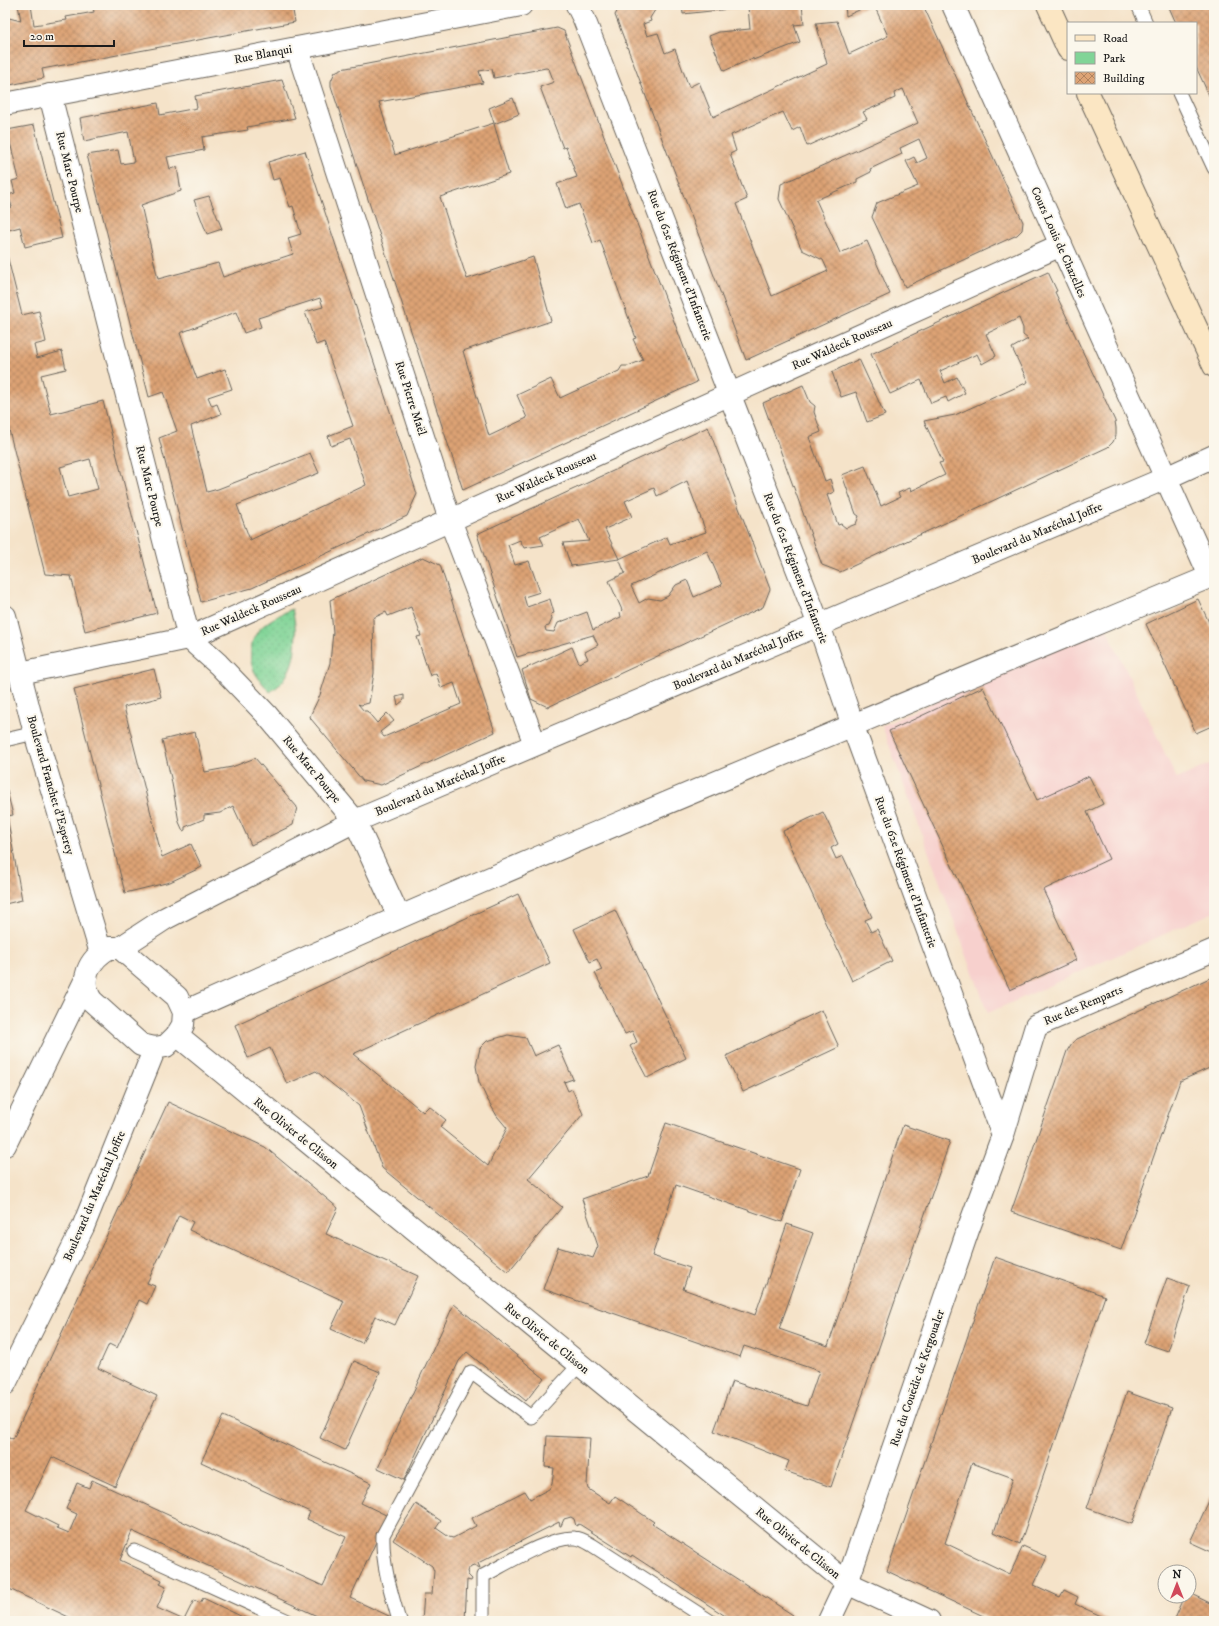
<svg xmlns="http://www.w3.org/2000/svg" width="1219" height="1626" viewBox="0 0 1219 1626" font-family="'IM FELL DW Pica',serif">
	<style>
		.built { fill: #f7d0cd }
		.green { fill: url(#green-dots); stroke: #4e785a }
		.building { fill: url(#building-cross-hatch); fill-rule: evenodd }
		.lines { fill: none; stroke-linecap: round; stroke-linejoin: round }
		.lane-casing { stroke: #686259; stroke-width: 15 }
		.street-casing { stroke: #686259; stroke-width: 24 }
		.secondary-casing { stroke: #686259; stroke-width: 24 }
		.lane { stroke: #fff; stroke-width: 13 }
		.street { stroke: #fff; stroke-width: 22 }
		.secondary { stroke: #fbe6c3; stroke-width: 22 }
		.labels { text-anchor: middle; stroke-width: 4; stroke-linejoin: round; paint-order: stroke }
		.street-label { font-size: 12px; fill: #1c1c1c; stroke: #fbf7ec }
	</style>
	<defs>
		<pattern id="green-dots" width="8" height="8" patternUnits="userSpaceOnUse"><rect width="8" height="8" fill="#81d497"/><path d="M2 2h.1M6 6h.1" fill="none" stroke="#6fb582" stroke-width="1.8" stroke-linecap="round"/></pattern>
		<pattern id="building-cross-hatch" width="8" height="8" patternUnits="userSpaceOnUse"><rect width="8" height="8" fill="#dda375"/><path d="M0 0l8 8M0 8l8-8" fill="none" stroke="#b2845f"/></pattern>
	</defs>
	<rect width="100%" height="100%" fill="#fbf7ec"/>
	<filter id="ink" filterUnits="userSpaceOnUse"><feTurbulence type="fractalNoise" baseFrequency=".025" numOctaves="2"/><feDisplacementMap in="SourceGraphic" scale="8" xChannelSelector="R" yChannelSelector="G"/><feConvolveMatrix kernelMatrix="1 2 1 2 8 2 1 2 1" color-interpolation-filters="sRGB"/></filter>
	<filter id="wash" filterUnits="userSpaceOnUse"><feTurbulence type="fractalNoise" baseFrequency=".012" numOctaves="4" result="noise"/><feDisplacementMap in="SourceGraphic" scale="16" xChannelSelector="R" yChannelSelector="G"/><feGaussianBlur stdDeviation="0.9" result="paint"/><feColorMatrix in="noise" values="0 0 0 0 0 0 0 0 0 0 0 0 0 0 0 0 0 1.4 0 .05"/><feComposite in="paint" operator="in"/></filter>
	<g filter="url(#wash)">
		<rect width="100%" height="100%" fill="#f5e3c9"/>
		<!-- built -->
		<path class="built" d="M1104 623 1177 779 1214 762V912L988 1013 882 726Z"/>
		<!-- green -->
		<path class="green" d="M292 609C298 632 298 662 282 682 279 686 274 689 270 692 264 685 257 677 253 669 251 663 250 657 251 651 252 627 273 618 292 609Z"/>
		<g id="blocks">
			<!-- building -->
			<g class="building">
				<path d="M18 5H31L34 25 67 20 66 17 94 12 93 7 104 5H292L295 22 42 69 44 78 10 85 5 73V17L21 21Z"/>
				<path d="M621 5H663L657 7 650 18 651 21 643 24 647 36 658 33 665 53 675 49 689 87 699 82 713 117 827 64 816 23 837 21 849 54 888 36 874 5H923L1023 222 1022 230 1017 235 905 287 872 217 877 203 918 186 906 161 914 157 917 163 927 158 919 139 900 148 902 154 870 169 871 172 857 179V182L816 200 840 253 867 241 890 294 746 360 615 15ZM903 89 918 123 781 184 779 199 802 250 823 260 828 271 772 296 736 204 747 199 730 154 736 151 731 135 783 112 792 131 800 127 807 146 867 119 863 112 895 98 894 93Z"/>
				<path d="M682 5H802L804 24 794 25 800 42 753 60V58L724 71 709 36 719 32 750 29 748 7 683 14Z"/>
				<path d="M845 5H870L846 16Z"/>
				<path d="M1168 5H1214V106L1196 67V23H1176Z"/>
				<path d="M557 28 564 31 697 382 463 490 331 86V81L335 72 341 69ZM546 68 549 69 554 82 540 87 563 148 566 147 577 177 557 184 566 209 579 204 593 243 600 240 636 338 633 339 643 360 628 366H622L619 371 560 398 551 379 517 395 527 418 489 436 463 351 551 321 533 257 467 279 440 197 509 174 494 124 519 114 513 98 489 108 494 123 395 155 379 102 483 83 479 71 492 69 494 78Z"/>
				<path d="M282 80 295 118 247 127 248 130 202 137 204 150 167 157 170 169 177 167 181 191 141 205 158 279 218 263 223 277 293 254 288 238 301 234 293 206 290 207 280 178 273 180 268 162 305 151 417 494 407 516 252 588 201 602 159 438 177 431 163 392 149 397 87 155 118 150 121 164 134 162 128 132 84 141 80 118 158 103 160 115 197 108 195 96ZM320 298 323 307 305 312 316 345 324 342 353 426 328 436 331 446 350 439 366 485 250 540 237 505 319 473 310 453 218 489 207 492 191 426 221 414 217 404 212 406 208 397 232 389 225 369 197 379 180 333 236 312 244 333 261 327 258 318Z"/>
				<path d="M34 125 62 238 25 247 20 227 5 231V209L12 207 8 195 15 193 12 181 19 179 7 130Z"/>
				<path d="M209 196 222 229 207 234 194 200Z"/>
				<path d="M6 251 22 315 39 311 46 342 34 345 37 358 62 351 66 369 41 375 51 414 103 401 157 613 85 631 71 576 45 574 5 414ZM90 459 98 489 68 497 60 467Z"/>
				<path d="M1048 272 1057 291 1055 292 1115 421 1116 428V435L1113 442 1108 447 840 572 822 565 763 403 803 385 810 402 815 406 814 412 821 432 809 437 825 481 830 479 834 492 827 495 838 525 841 524 846 528 856 524 859 516 856 514 842 475 865 466 881 506 900 497 898 493 910 488 911 491 945 475 939 463 943 462 924 421 955 415 1028 382 1012 348 1028 339 1023 335V328L1019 318 986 334 996 356 982 364 977 354 940 371 945 383 957 377 965 393 948 402 946 397 931 403 921 380 890 394 871 354Z"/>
				<path d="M859 359 885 415 867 422 856 392 841 397 832 372Z"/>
				<path d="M708 427 770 589 763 607 548 707 531 699 522 670 572 647 579 663 588 659 585 652 598 645 593 635 517 657 477 534ZM687 481 706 532 670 544 667 537 619 559 625 573 609 581 622 610 620 612 621 617 593 630 587 612 558 623 554 632 546 631 545 627 549 626 552 619 551 614 554 613 550 599 527 607 524 597 540 592 529 561 515 565 508 545 520 540 524 548 544 545 540 537 579 519 589 541 563 543 571 566 619 559 605 529 632 517 625 501 654 488 657 496ZM707 551 722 585 694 597 687 580 676 585 668 596 660 600 648 598 639 603 631 586Z"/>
				<path d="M423 557 440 565 495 732 381 785 363 781 311 719 310 716 320 695 330 663 333 632 330 600ZM411 607 421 636 417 637 430 676 436 673 441 688 454 683 461 704 384 737 380 732 394 721 387 713 377 723 367 711H364L358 704 361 705 369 703 374 673 373 618 386 612 388 616Z"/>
				<path d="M1198 599 1214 633V725L1196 733 1146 624Z"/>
				<path d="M154 669 161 697 124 707 162 857 191 844 202 867 170 882 125 893 74 689Z"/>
				<path d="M983 687 1037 800 1089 776 1103 804 1087 812 1109 859 1043 890 1076 960 1010 990 889 731Z"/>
				<path d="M404 695V700L398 705 396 697Z"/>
				<path d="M195 732 205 772 232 767 255 758 297 807 293 825 251 845 233 806 220 813 204 815V819L185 827V830L183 831 179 822 171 778 162 740Z"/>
				<path d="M7 791 13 815 7 816 22 900 5 904V792Z"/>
				<path d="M823 812 838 844 831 848 836 859 843 856 872 917 865 920 871 932 877 929 892 961 852 981 783 831Z"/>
				<path d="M518 894 550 963 353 1054 423 1112 429 1106 446 1120 440 1127 488 1166 507 1128 497 1116 486 1097 479 1082 476 1066 480 1048 487 1041 508 1035 526 1038 534 1056 558 1045 573 1079 564 1082 568 1091 572 1089 583 1114 528 1179 562 1207 508 1272 382 1168 359 1106 316 1071 287 1084 270 1048 248 1058 235 1025Z"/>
				<path d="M615 910 686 1058 647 1078 630 1046 637 1042 632 1031 625 1034 595 973 602 970 597 959 590 962 574 929Z"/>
				<path d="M1214 976V1066L1180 1081 1121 1250 1011 1212 1067 1051 1072 1043 1077 1039Z"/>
				<path d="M822 1010 839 1047 743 1092 726 1056Z"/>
				<path d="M168 1102 265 1147 338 1208 326 1234 418 1276 395 1325 375 1316 362 1343 331 1329 344 1301 189 1230 193 1222 179 1215 147 1283 155 1286 147 1304 139 1300 117 1348 109 1344 98 1368 157 1396 115 1486 52 1457 26 1510 58 1526 57 1528 69 1533 77 1514 66 1509 77 1483 89 1488 92 1480 323 1586 346 1537 307 1519 310 1512 201 1462 223 1416 371 1483 361 1503 388 1516 350 1598 389 1616 387 1621H328L132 1531 120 1560 162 1580 160 1584 166 1587 157 1608 184 1620 194 1600 200 1603 203 1598 251 1621H77L5 1587V1435L13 1439Z"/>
				<path d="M666 1123 800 1169 782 1222 676 1185 652 1256 690 1268 683 1289 755 1315 787 1224 813 1233 779 1329 828 1346 903 1125 950 1141 831 1487 785 1471 789 1461 714 1431 732 1381 807 1406 819 1371 744 1346 740 1357 543 1289 558 1247 593 1258 598 1246 582 1199 648 1176Z"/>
				<path d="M995 1257 1105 1296 1020 1544 994 1532 1013 1478 972 1463 945 1543 1010 1574 1023 1546 1047 1557 1034 1585 1060 1597 1064 1590 1078 1597 1075 1604 1112 1621H994L887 1571Z"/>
				<path d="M1167 1278 1190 1286 1168 1351 1144 1343Z"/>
				<path d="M454 1304 544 1378 526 1401 467 1352 459 1361 404 1480 378 1468Z"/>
				<path d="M354 1361 380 1372 345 1450 320 1438Z"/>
				<path d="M1127 1392 1172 1408 1132 1524 1087 1508Z"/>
				<path d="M547 1436 590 1438 587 1485 588 1489 610 1503 615 1496 654 1522 652 1524 793 1615 790 1621H733L632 1555 631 1557 579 1524 576 1526 574 1519 571 1517 564 1519 561 1526H560L559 1522 478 1563 480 1568 474 1565 471 1566 467 1571 468 1575 472 1579 471 1581 467 1580 465 1621H422L424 1594H432L434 1571 432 1566 393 1540 416 1504 441 1521 436 1528 449 1537 453 1538 476 1526 472 1518 525 1491 530 1499 549 1489 552 1484 554 1468 545 1467Z"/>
				<path d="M1214 1490V1553L1190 1542Z"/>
				<path d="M1189 1593 1214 1605V1621H1173L1184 1596H1189Z"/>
			</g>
		</g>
	</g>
	<g filter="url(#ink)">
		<use href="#blocks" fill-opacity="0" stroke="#686259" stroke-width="1"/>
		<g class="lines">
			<!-- lane casing -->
			<g class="lane-casing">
				<g id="lane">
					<path d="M1138 5 1146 23"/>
					<path d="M1179 93 1214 168"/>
					<path d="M5 740 35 733"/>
					<path d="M134 1551 288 1621"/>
					<path d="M400 1621 398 1617C390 1589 382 1563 383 1535L471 1372 531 1417 580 1364"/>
					<path d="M483 1621V1576C506 1564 550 1536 575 1538 580 1538 587 1542 592 1545L710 1621"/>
				</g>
			</g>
			<!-- street casing -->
			<g class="street-casing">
				<g id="street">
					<path d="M577 5 584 19 819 625 856 735 1003 1135"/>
					<path d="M953 5 1210 576"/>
					<path d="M297 48 450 520 535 744"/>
					<path d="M50 95 189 638 218 664 266 714 355 821 399 917"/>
					<path d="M5 104 521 5"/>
					<path d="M5 616 35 733 101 953"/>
					<path d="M20 673 189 638 1061 245"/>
					<path d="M109 948H120L177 997 184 1012 183 1025 177 1035 166 1046 155 1048 141 1045 92 1001C78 981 89 959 109 948Z"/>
					<path d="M120 948 166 918 355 821 1166 478 1214 456"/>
					<path d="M184 1012C524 860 870 718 1214 575"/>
					<path d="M177 1035 847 1583 929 1621"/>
					<path d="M5 1145 85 981"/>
					<path d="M5 1384 83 1227 155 1048"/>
					<path d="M829 1621 847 1583 968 1230 1003 1135 1036 1026 1214 950"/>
				</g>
			</g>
			<!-- secondary casing -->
			<g class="secondary-casing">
				<g id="secondary">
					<path d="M1048 5 1068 49"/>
					<path d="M1088 93 1214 366"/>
				</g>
			</g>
			<!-- lane -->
			<use href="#lane" class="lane"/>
			<!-- street -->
			<use href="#street" class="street"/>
			<!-- secondary -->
			<use href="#secondary" class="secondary"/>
		</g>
	</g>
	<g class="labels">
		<!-- street labels -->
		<g class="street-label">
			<text transform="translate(263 54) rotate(-11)" y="4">Rue Blanqui</text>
			<text transform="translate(70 172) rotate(76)" y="4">Rue Marc Pourpe</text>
			<text transform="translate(1059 242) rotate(66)" y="4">Cours Louis de Chazelles</text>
			<text transform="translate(680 265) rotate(69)" y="4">Rue du 62e Régiment d'Infanterie</text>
			<text transform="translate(842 344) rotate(-24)" y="4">Rue Waldeck Rousseau</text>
			<text transform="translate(411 398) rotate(72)" y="4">Rue Pierre Maël</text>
			<text transform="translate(546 477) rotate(-24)" y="4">Rue Waldeck Rousseau</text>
			<text transform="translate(150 486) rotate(76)" y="4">Rue Marc Pourpe</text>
			<text transform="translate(1037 533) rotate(-23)" y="4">Boulevard du Maréchal Joffre</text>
			<text transform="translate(796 568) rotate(69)" y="4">Rue du 62e Régiment d'Infanterie</text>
			<text transform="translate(251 610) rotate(-24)" y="4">Rue Waldeck Rousseau</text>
			<text transform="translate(738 659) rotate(-23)" y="4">Boulevard du Maréchal Joffre</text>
			<text transform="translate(312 769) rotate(50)" y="4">Rue Marc Pourpe</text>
			<text transform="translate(51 785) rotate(74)" y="4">Boulevard Franchet d'Esperey</text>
			<text transform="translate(440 785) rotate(-23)" y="4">Boulevard du Maréchal Joffre</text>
			<text transform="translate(906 872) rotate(70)" y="4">Rue du 62e Régiment d'Infanterie</text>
			<text transform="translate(1083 1005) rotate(-23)" y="4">Rue des Remparts</text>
			<text transform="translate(296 1133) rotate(39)" y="4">Rue Olivier de Clisson</text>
			<text transform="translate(94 1196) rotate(-67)" y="4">Boulevard du Maréchal Joffre</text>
			<text transform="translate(547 1338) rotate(39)" y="4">Rue Olivier de Clisson</text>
			<text transform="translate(917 1378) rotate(-71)" y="4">Rue du Couëdic de Kergoualer</text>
			<text transform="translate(798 1543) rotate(39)" y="4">Rue Olivier de Clisson</text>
		</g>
	</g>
	<!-- margin -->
	<rect width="1219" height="1626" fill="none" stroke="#fbf7ec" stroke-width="20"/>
	<!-- legend -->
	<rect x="1067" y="22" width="130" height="72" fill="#fbf7ec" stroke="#a29f99"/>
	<rect x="1075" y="35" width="20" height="6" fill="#fbe6c3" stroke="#a29f99"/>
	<text x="1103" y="42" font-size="12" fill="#1c1c1c">Road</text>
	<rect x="1075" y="52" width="20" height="12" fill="#81d497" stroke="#a29f99"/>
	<text x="1103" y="62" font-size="12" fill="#1c1c1c">Park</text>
	<rect x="1075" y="72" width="20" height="12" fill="url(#building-cross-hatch)" stroke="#a29f99"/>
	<text x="1103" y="82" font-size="12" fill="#1c1c1c">Building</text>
	<!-- north arrow -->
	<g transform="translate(1177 1584)"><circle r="19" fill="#fbf7ec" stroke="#a29f99"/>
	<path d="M0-3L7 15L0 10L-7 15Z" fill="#d1495b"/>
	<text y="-6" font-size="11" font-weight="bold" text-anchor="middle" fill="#1c1c1c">N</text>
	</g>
	<!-- scale -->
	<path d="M24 40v6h90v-6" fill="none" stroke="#1c1c1c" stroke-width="2"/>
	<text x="30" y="40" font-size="12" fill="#1c1c1c" stroke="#fbf7ec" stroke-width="3" paint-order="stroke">20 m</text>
</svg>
